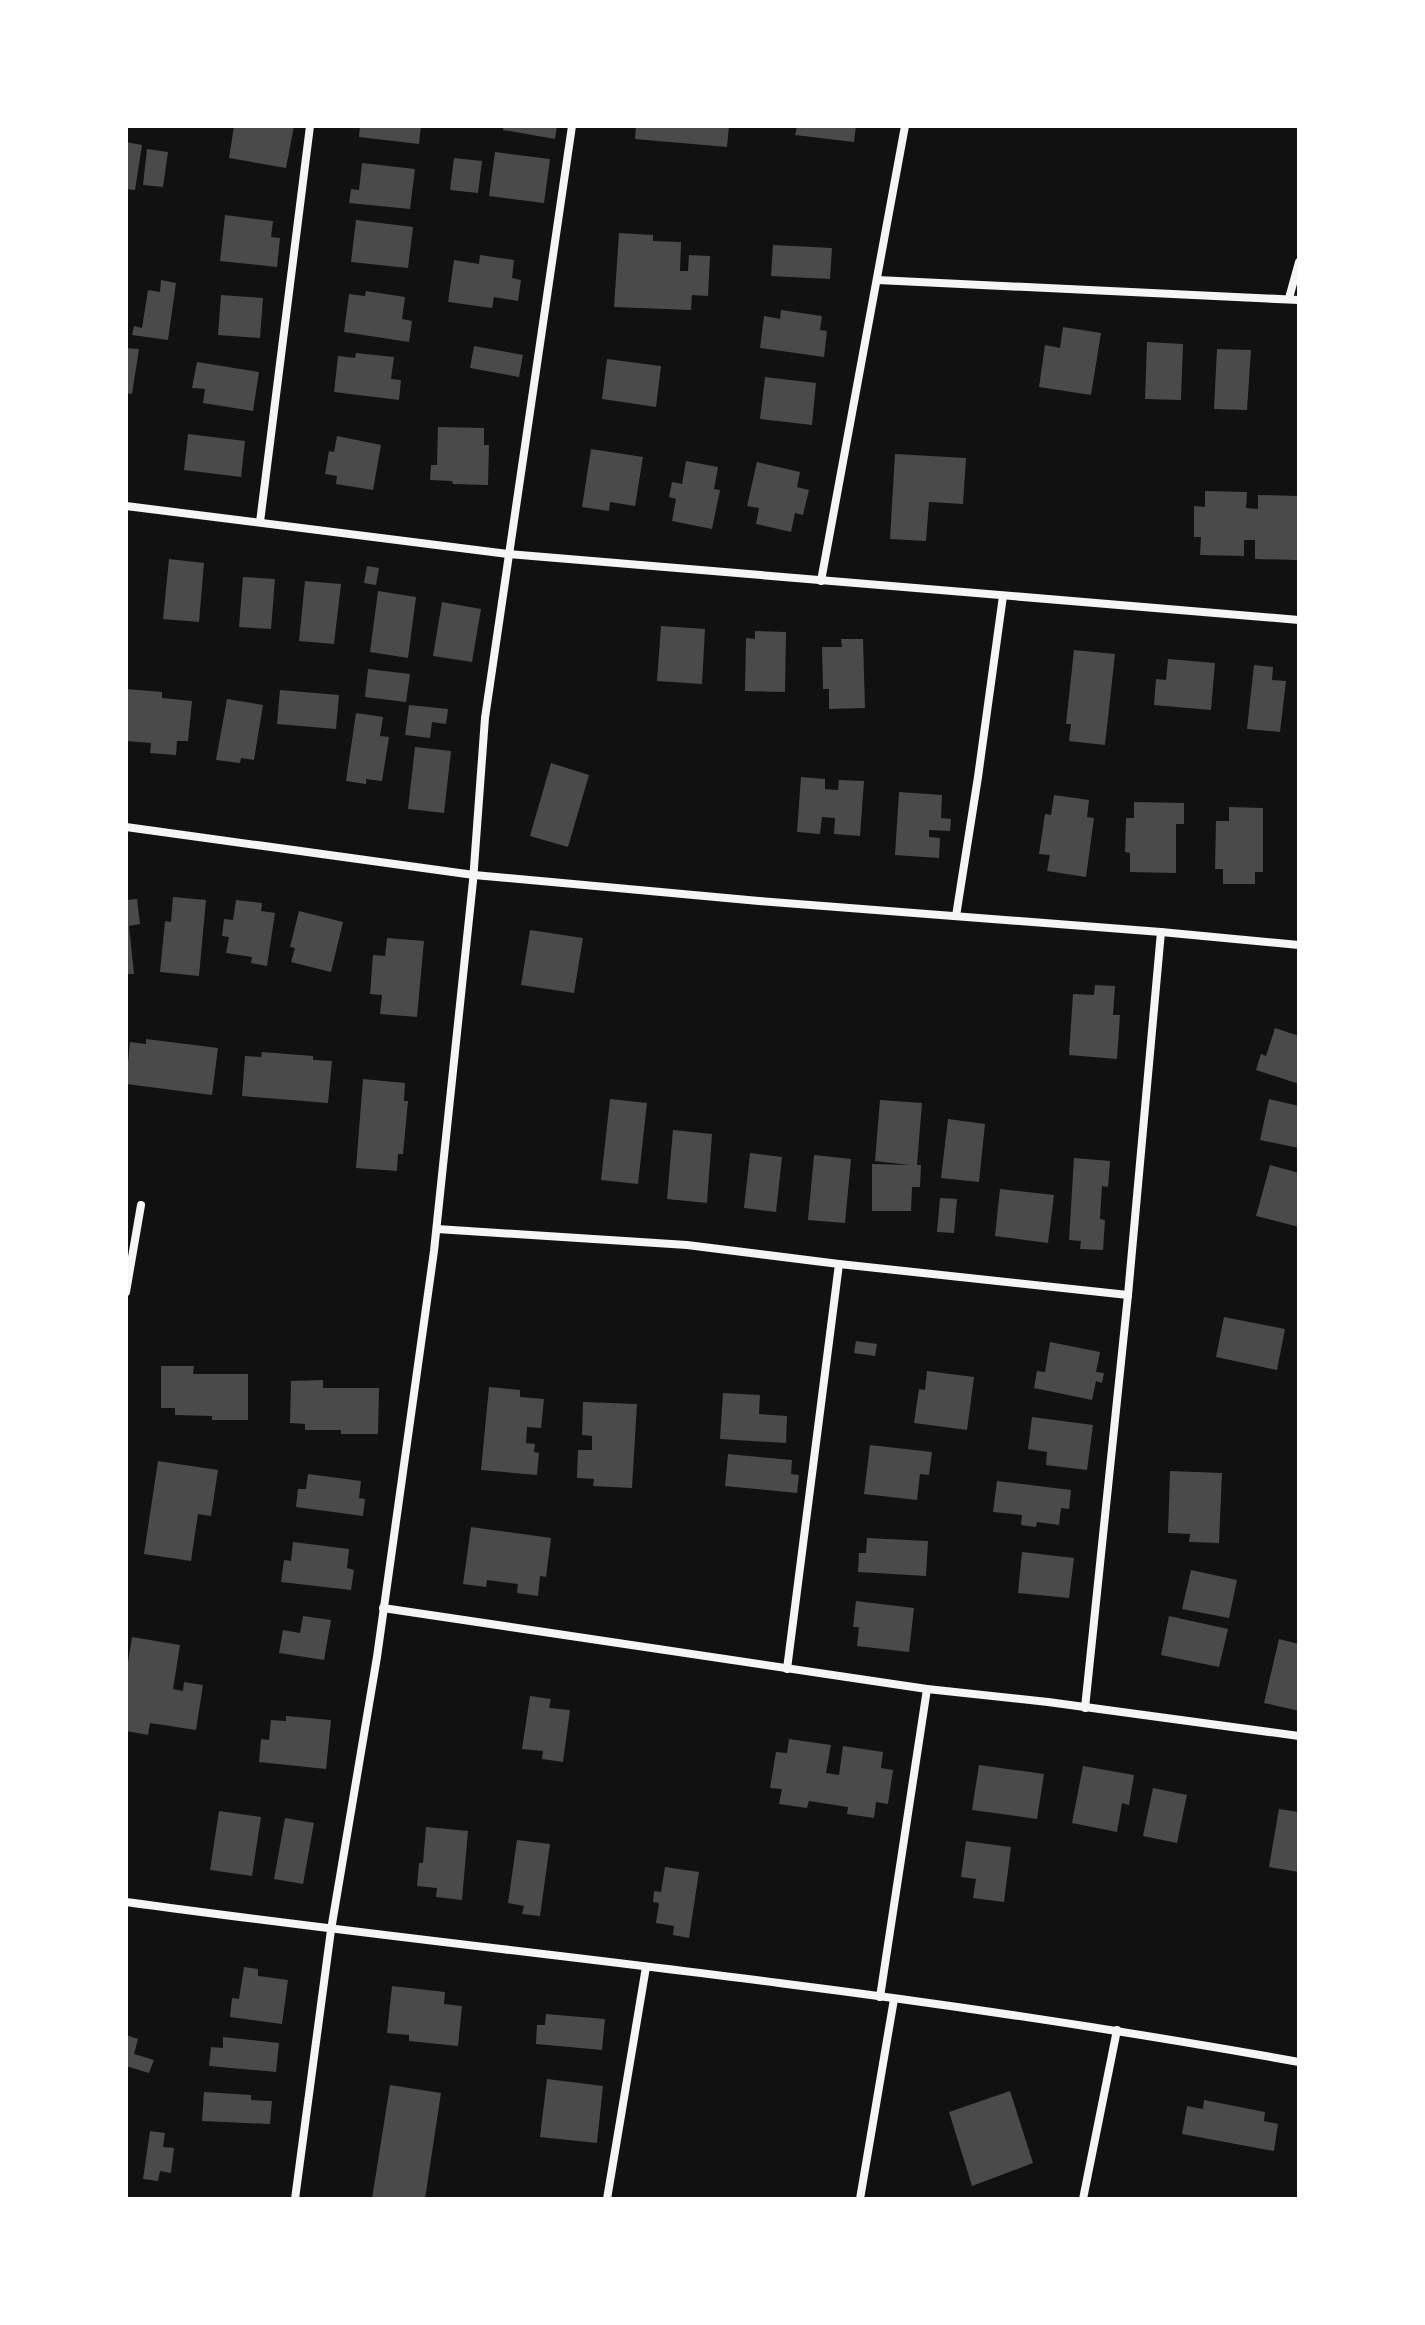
<svg xmlns="http://www.w3.org/2000/svg" width="1425" height="2325" viewBox="0 0 1425 2325" font-family="Karla,sans-serif">
	<style>
		.building { fill: #4a4a4a }
		.lines { fill: none; stroke-linecap: round; stroke-linejoin: round }
		.minor { stroke: #f5f5f5; stroke-width: 8 }
	</style>
	<rect width="100%" height="100%" fill="#111"/>
	<!-- building -->
	<g class="building">
		<path d="M234 126H294L286 168 229 158Z"/>
		<path d="M360 126H421L419 144 359 137Z"/>
		<path d="M504 126H557L555 139 503 130Z"/>
		<path d="M636 126H729L727 147 635 139Z"/>
		<path d="M797 126H856L854 142 795 135Z"/>
		<path d="M126 142 142 145 135 190 126 189Z"/>
		<path d="M147 149 168 152 163 187 143 185Z"/>
		<path d="M495 152 550 159 544 203 489 196Z"/>
		<path d="M454 158 482 161 478 193 450 190Z"/>
		<path d="M362 163 415 169 410 209 349 203 351 189 359 190Z"/>
		<path d="M225 215 273 221 271 237 280 238 277 267 220 261Z"/>
		<path d="M356 220 413 227 408 268 351 262Z"/>
		<path d="M619 233 653 235V241L681 242 680 271H688L689 255 710 256 708 296 692 295 691 310 614 307Z"/>
		<path d="M773 245 832 248 830 279 771 276Z"/>
		<path d="M480 255 514 260 512 278 521 280 518 301 494 297 492 308 448 302 454 260 479 264Z"/>
		<path d="M161 280 176 283 168 340 132 335 134 326 142 328 148 290 160 292Z"/>
		<path d="M366 291 405 297 402 319 412 321 409 342 344 332 349 294 365 296Z"/>
		<path d="M221 295 263 298 260 338 218 335Z"/>
		<path d="M781 310 822 316 820 330 827 331 824 357 760 348 764 316 780 319Z"/>
		<path d="M1063 327 1101 333 1091 395 1039 387 1045 345 1060 348Z"/>
		<path d="M1147 342 1183 344 1181 400 1145 399Z"/>
		<path d="M474 346 523 355 519 377 470 368Z"/>
		<path d="M126 348 139 349 132 394 126 393Z"/>
		<path d="M1217 349 1251 350 1247 410 1214 409Z"/>
		<path d="M356 353 394 357 391 379 401 380 399 400 334 392 338 356 355 358Z"/>
		<path d="M607 359 661 366 656 407 602 399Z"/>
		<path d="M197 362 259 372 253 411 203 403 205 389 192 388Z"/>
		<path d="M765 377 816 383 812 425 760 419Z"/>
		<path d="M438 427 484 428V445H489L488 485 453 484 452 481 430 480 431 465H437Z"/>
		<path d="M188 434 245 441 241 477 184 470Z"/>
		<path d="M337 436 381 445 373 490 336 484 337 476 325 474 329 451 334 452Z"/>
		<path d="M591 449 643 457 635 506 610 502 609 511 582 507Z"/>
		<path d="M895 454 966 458 963 504 929 502 926 541 890 539Z"/>
		<path d="M686 461 718 467 714 489 720 490 712 529 672 521 676 499 669 497 672 482 682 484Z"/>
		<path d="M757 462 800 472 797 487 809 490 803 515 795 513 791 532 756 524 759 508 747 506Z"/>
		<path d="M1205 491 1247 492 1246 508 1258 509V495L1299 496 1297 560 1255 559V540H1244V556L1200 555 1201 537H1194V506L1205 507Z"/>
		<path d="M169 559 204 563 199 622 163 619Z"/>
		<path d="M367 566 379 568 376 585 364 583Z"/>
		<path d="M243 577 275 579 271 629 239 627Z"/>
		<path d="M305 581 341 584 334 644 299 641Z"/>
		<path d="M378 591 416 597 408 658 370 652Z"/>
		<path d="M442 602 481 609 472 662 433 656Z"/>
		<path d="M661 626 705 629 702 684 657 681Z"/>
		<path d="M755 631 786 632 785 692 745 691 746 638 755 639Z"/>
		<path d="M841 639H863L865 708 829 709V689H823L822 647H842Z"/>
		<path d="M1074 650 1115 654 1105 745 1069 741 1071 724H1066Z"/>
		<path d="M1168 659 1215 663 1211 710 1154 705 1156 679 1166 680Z"/>
		<path d="M1254 665 1273 667 1272 680 1286 681 1280 732 1247 729Z"/>
		<path d="M368 669 410 674 406 702 365 697Z"/>
		<path d="M126 689 162 692V698L192 701 188 741H177L176 755 150 753 151 743 126 741Z"/>
		<path d="M280 690 339 695 336 729 277 724Z"/>
		<path d="M227 699 263 705 254 760 241 758 240 763 216 760Z"/>
		<path d="M409 705 448 709 446 724 432 722 430 738 405 735Z"/>
		<path d="M356 713 383 717 380 736 389 737 382 781 366 779V784L346 781Z"/>
		<path d="M415 747 451 751 444 813 408 809Z"/>
		<path d="M551 763 589 775 568 847 530 836Z"/>
		<path d="M801 777 825 779V789L838 790 839 780 864 781 860 836 834 834 835 818 822 817 820 834 797 832Z"/>
		<path d="M899 792 942 795 941 818 951 819 950 831 929 830V837L940 838 939 858 895 855Z"/>
		<path d="M1054 795 1089 800 1087 817 1094 818 1086 877 1047 871 1050 855 1039 854 1045 814 1051 815Z"/>
		<path d="M1134 802 1184 803V824H1176V873L1130 872V853L1125 852 1126 818H1134Z"/>
		<path d="M1229 807 1263 808V872H1255V884H1223V869H1215L1216 821H1229Z"/>
		<path d="M173 897 206 900 199 976 160 972 165 921 171 922Z"/>
		<path d="M137 899 140 924 129 926 134 974H126V900Z"/>
		<path d="M236 900 262 903 261 911 275 913 267 966 251 963 252 957 226 953 229 937 222 936 224 919 233 920Z"/>
		<path d="M299 911 343 922 331 972 291 962 295 948 290 947Z"/>
		<path d="M530 930 583 938 574 993 521 985Z"/>
		<path d="M387 938 424 941 417 1017 380 1014 382 995 370 994 373 955 385 956Z"/>
		<path d="M1095 985 1115 986 1113 1015H1120L1117 1059 1069 1055 1073 994 1094 995Z"/>
		<path d="M1275 1028 1299 1036V1084L1256 1070 1261 1054 1266 1056Z"/>
		<path d="M146 1039 218 1048 212 1095 126 1084 130 1042 146 1044Z"/>
		<path d="M262 1052 313 1056V1060L332 1061 328 1103 242 1096 245 1056 261 1057Z"/>
		<path d="M363 1079 405 1083 404 1101H408L403 1154H398L397 1171 356 1168Z"/>
		<path d="M610 1099 647 1103 638 1184 601 1180Z"/>
		<path d="M1269 1099 1299 1106V1148L1260 1140Z"/>
		<path d="M880 1100 922 1103 917 1165H921L920 1187H912L911 1211H872V1164L910 1165 875 1161Z"/>
		<path d="M948 1119 985 1124 979 1182 941 1178Z"/>
		<path d="M673 1130 712 1134 707 1203 667 1199Z"/>
		<path d="M750 1153 782 1157 776 1212 744 1208Z"/>
		<path d="M814 1155 851 1159 845 1223 808 1220Z"/>
		<path d="M1074 1158 1110 1161 1108 1187 1102 1186 1100 1219 1105 1220 1103 1250 1080 1249 1081 1241 1069 1240Z"/>
		<path d="M1270 1165 1299 1173V1227L1256 1216Z"/>
		<path d="M1000 1189 1054 1195 1048 1243 995 1236Z"/>
		<path d="M940 1198 957 1199 954 1233 937 1232Z"/>
		<path d="M1224 1317 1285 1329 1277 1370 1216 1357Z"/>
		<path d="M856 1341 877 1344 875 1356 854 1353Z"/>
		<path d="M1050 1342 1100 1352 1096 1372 1104 1373 1102 1383 1096 1381 1092 1400 1034 1388 1037 1371 1045 1372Z"/>
		<path d="M161 1366H194L193 1374H248V1420H212V1416L175 1415V1408H161Z"/>
		<path d="M927 1371 974 1377 967 1430 914 1423 919 1389 925 1390Z"/>
		<path d="M323 1380V1388H379L378 1434H341V1430H305V1424L290 1423 291 1381Z"/>
		<path d="M489 1387 520 1390V1397L544 1399 541 1428 527 1427 526 1443 535 1444 534 1452 539 1453 537 1475 481 1470Z"/>
		<path d="M723 1393 760 1395 759 1414 787 1416 786 1443 720 1439Z"/>
		<path d="M583 1402 637 1404 632 1488 593 1486 594 1479 577 1478 578 1450H592V1436L582 1435Z"/>
		<path d="M1032 1417 1093 1425 1087 1470 1046 1465 1047 1452 1028 1449Z"/>
		<path d="M870 1445 932 1452 929 1475 920 1474 917 1500 864 1494Z"/>
		<path d="M728 1454 792 1460 791 1474 799 1475 797 1493 725 1486Z"/>
		<path d="M158 1461 218 1470 211 1516 198 1514 191 1561 144 1554Z"/>
		<path d="M1170 1471 1222 1473 1219 1543 1189 1542 1190 1534 1168 1533Z"/>
		<path d="M308 1474 361 1481 359 1498 365 1499 363 1516 296 1507 298 1489H306Z"/>
		<path d="M997 1481 1071 1490 1069 1509 1061 1508 1059 1525 1037 1522 1036 1527 1021 1525 1022 1515 993 1512Z"/>
		<path d="M471 1527 551 1538 546 1577 540 1576 538 1596 517 1593 518 1584 487 1580 486 1587 463 1584Z"/>
		<path d="M867 1538 928 1541 926 1576 858 1572 859 1553H866Z"/>
		<path d="M293 1542 349 1549 347 1568 354 1570 351 1590 281 1582 284 1560 291 1561Z"/>
		<path d="M1022 1552 1074 1558 1069 1598 1018 1593Z"/>
		<path d="M1191 1570 1237 1580 1229 1618 1182 1609Z"/>
		<path d="M856 1601 914 1608 909 1652 857 1646 859 1627H853Z"/>
		<path d="M303 1616 331 1620 324 1660 279 1653 283 1630 300 1633Z"/>
		<path d="M1169 1616 1228 1629 1219 1667 1161 1655Z"/>
		<path d="M132 1637 180 1645 173 1689 183 1691 184 1682 203 1685 196 1730 150 1723 148 1735 126 1731V1675Z"/>
		<path d="M1279 1639 1299 1644V1711L1264 1703Z"/>
		<path d="M530 1696 551 1699 549 1708 570 1710 563 1762 542 1759 543 1751 522 1749Z"/>
		<path d="M286 1716 331 1720 326 1769 259 1762 261 1739 269 1740 271 1720 286 1721Z"/>
		<path d="M789 1739 831 1745 826 1773 839 1775 843 1746 883 1752 881 1768 893 1770 888 1804 876 1802 874 1818 847 1814 848 1807 809 1801 807 1808 779 1804 782 1789 770 1788 776 1752 787 1753Z"/>
		<path d="M979 1765 1044 1774 1037 1819 972 1810Z"/>
		<path d="M1083 1766 1134 1775 1129 1805 1122 1803 1117 1832 1072 1823Z"/>
		<path d="M1153 1788 1187 1795 1177 1843 1143 1836Z"/>
		<path d="M1279 1809 1299 1812V1872L1269 1867Z"/>
		<path d="M219 1811 261 1817 252 1876 210 1870Z"/>
		<path d="M285 1818 314 1823 303 1884 274 1879Z"/>
		<path d="M426 1827 468 1831 462 1900 436 1897 437 1888 417 1886 419 1863H423Z"/>
		<path d="M517 1840 550 1844 540 1916 522 1914 524 1906 508 1903Z"/>
		<path d="M966 1841 1011 1847 1004 1902 973 1898 976 1879 961 1877Z"/>
		<path d="M665 1867 699 1872 689 1938 673 1935 674 1926 656 1923 659 1903 653 1902 654 1891 661 1892Z"/>
		<path d="M244 1967 258 1969V1976L288 1980 282 2024 230 2017 232 1998 239 1999Z"/>
		<path d="M392 1986 445 1992 444 2004 462 2006 458 2046 409 2041V2035L387 2033Z"/>
		<path d="M546 2014 605 2019 602 2050 536 2044 537 2025H545Z"/>
		<path d="M126 2035 138 2039 134 2054 154 2060 149 2073 126 2066Z"/>
		<path d="M223 2037 279 2043 276 2072 209 2066 211 2047 223 2048Z"/>
		<path d="M547 2079 603 2086 597 2143 540 2137Z"/>
		<path d="M390 2085 441 2093 425 2199H372Z"/>
		<path d="M1010 2091 1033 2163 972 2186 949 2112Z"/>
		<path d="M204 2092 251 2095V2100L272 2101 270 2124 202 2121Z"/>
		<path d="M1204 2100 1265 2112 1264 2121 1278 2124 1274 2151 1182 2134 1187 2106 1203 2109Z"/>
		<path d="M150 2131 165 2133 163 2147 174 2148 171 2173 160 2171 158 2181 143 2179Z"/>
	</g>
	<g class="lines">
		<!-- minor -->
		<g class="minor">
			<path d="M877 280 1299 300"/>
			<path d="M1289 298 1299 262"/>
			<path d="M126 506 508 554 1299 620"/>
			<path d="M260 522 310 126"/>
			<path d="M821 581 905 126"/>
			<path d="M126 827 474 875 759 901 1161 932 1128 1295 1085 1708"/>
			<path d="M956 916 978 777 1003 596"/>
			<path d="M1161 932 1299 945"/>
			<path d="M437 1229 687 1245 839 1264 1128 1295"/>
			<path d="M126 1292 141 1205"/>
			<path d="M383 1608 927 1689 1048 1702 1299 1736"/>
			<path d="M787 1669 839 1264"/>
			<path d="M126 1902C344 1932 562 1955 779 1983 953 2005 1127 2031 1299 2062"/>
			<path d="M880 1997 927 1689"/>
			<path d="M295 2199 331 1930 377 1657 434 1251 473 881 485 718 572 126"/>
			<path d="M607 2199 646 1967"/>
			<path d="M860 2199 894 1999"/>
			<path d="M1083 2199 1117 2030"/>
		</g>
	</g>
	<!-- border -->
	<rect width="1425" height="2325" fill="none" stroke="#ffffff" stroke-width="256"/>
</svg>
